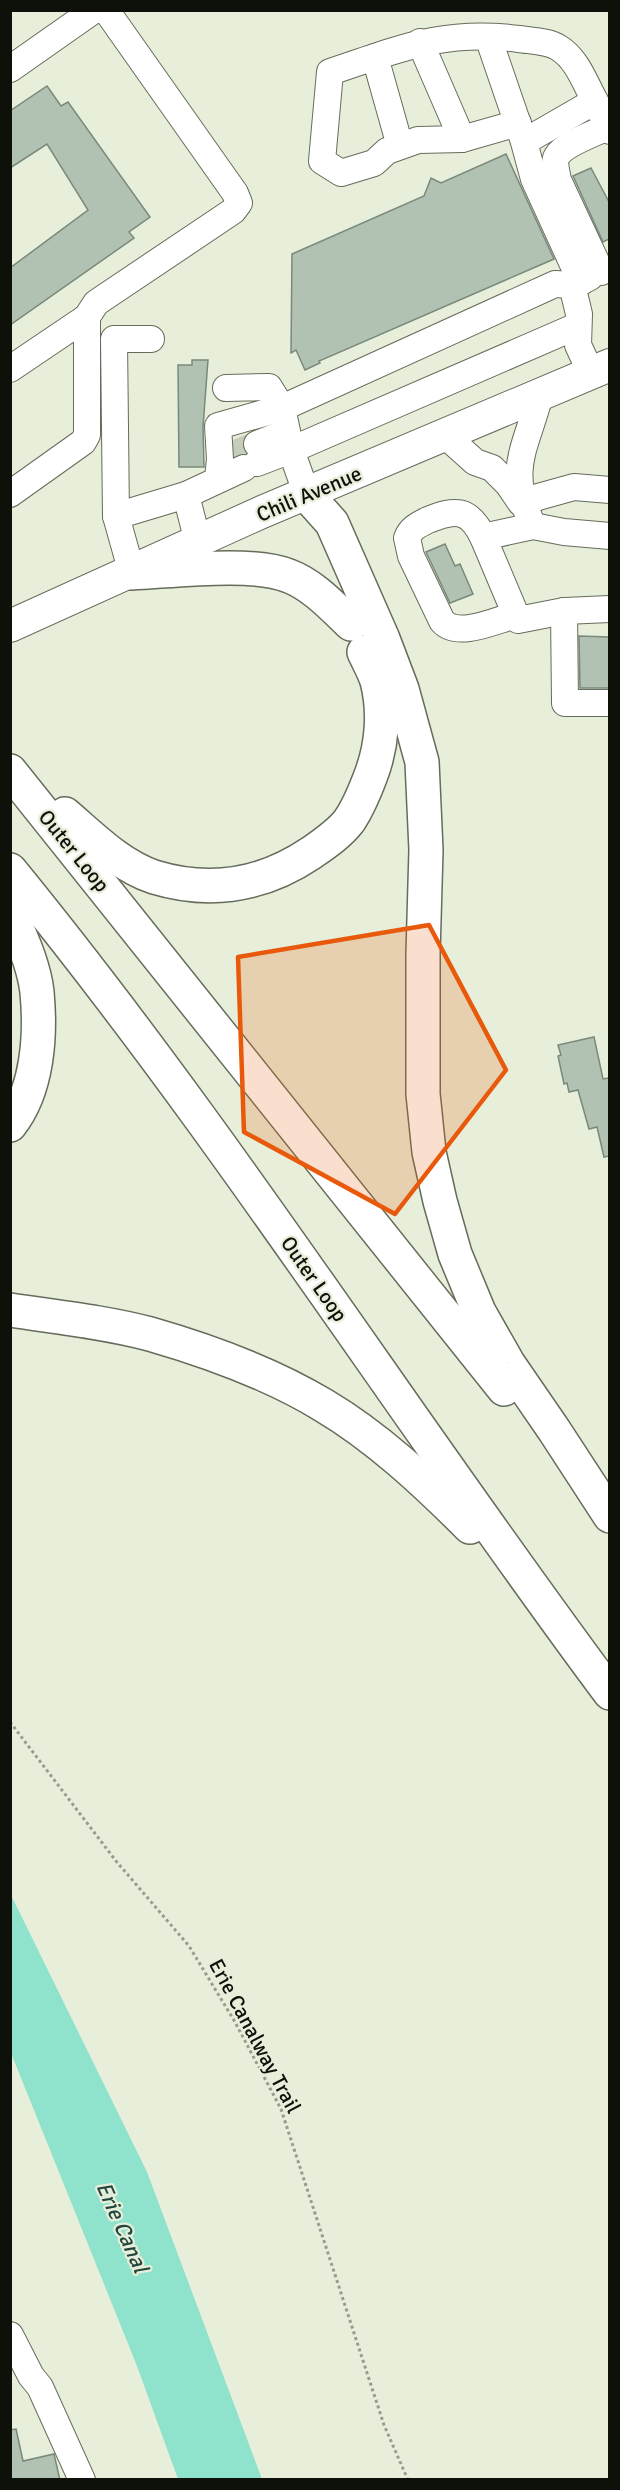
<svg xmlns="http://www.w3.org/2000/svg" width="620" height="2490" viewBox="0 0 620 2490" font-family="Signika,sans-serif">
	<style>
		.water { fill: #8fe2cc }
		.building { fill: #b1c2b3; stroke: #79897b; stroke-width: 1.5 }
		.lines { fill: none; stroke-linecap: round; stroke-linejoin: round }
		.minor-tunnel { stroke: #c6cdbb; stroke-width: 26; stroke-dasharray: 26 13; stroke-linecap: butt }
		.minor-casing { stroke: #666c5a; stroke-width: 28 }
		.major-casing { stroke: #666c5a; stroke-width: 34 }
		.highway-casing { stroke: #666c5a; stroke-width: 36 }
		.path { stroke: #979c8d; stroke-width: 3; stroke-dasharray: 3 3; stroke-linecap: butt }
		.minor { stroke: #fff; stroke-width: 26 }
		.major { stroke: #fff; stroke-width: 32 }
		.highway { stroke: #fff; stroke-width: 33 }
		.marked { fill: #e8590c; fill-opacity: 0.2; stroke: #e8590c; stroke-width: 4.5; stroke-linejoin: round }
		.labels { text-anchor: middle; stroke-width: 4.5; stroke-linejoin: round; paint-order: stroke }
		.street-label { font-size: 21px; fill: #0e100a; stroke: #e7eeda }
		.water-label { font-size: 22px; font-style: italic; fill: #21473d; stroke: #e7eeda }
	</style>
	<rect width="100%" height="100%" fill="#e7eeda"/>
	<!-- water -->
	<path class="water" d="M10 1893 147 2172 262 2479H178L137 2366 11 2053Z"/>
	<!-- building -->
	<g class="building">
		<path d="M47 86 61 106 68 102 150 217 129 232 134 238 10 325V268L88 210 47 144 10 168V111Z"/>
		<path d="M506 154 554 259 319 361 320 363 305 370 296 350 291 353 292 254 424 196 431 178 441 183Z"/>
		<path d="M591 168 609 202V239L603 242 573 176Z"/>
		<path d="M192 360H208L203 427 204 467H179L178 365H192Z"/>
		<path d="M445 544 455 566 460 564 473 594 450 603 426 552Z"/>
		<path d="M579 636 609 637V688H580Z"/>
		<path d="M594 1037 603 1079 609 1078V1156L604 1157 597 1127 589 1129 578 1090 569 1092 567 1083 564 1084 558 1056 561 1055 558 1045Z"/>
		<path d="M16 2429 23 2461 54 2454 60 2480H10V2430Z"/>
	</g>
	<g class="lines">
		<!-- minor-tunnel -->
		<path class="minor-tunnel" d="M230 455 257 444"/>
		<!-- minor casing -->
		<g class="minor-casing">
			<g id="minor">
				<path d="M488 37 523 139"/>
				<path d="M420 42 462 139"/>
				<path d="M375 57 400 146"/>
				<path d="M10 69 94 10"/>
				<path d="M518 123 462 139 418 140 387 151 374 163 341 173 322 161 330 72C399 49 444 29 519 39 532 41 548 41 559 48 577 59 585 83 595 101"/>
				<path d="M601 272 558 180C557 173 553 162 557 156 564 144 595 133 608 127"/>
				<path d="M590 277 575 285 573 289 579 314 578 345 591 373"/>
				<path d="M581 282 534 179 524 142 595 101 610 131"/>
				<path d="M10 369 87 317"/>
				<path d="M540 395C525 451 506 469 533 526L564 532 610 536"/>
				<path d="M446 436 475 462 492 468 508 484 521 503"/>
				<path d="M257 444 287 432"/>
				<path d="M257 463 291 450 282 408 555 284 575 285"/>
				<path d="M218 479 220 459 218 426 282 408 269 387 226 388"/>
				<path d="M10 494 83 442 87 435V317L96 303 233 211 239 203 235 193 108 13 104 10"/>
				<path d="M307 495 291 450 577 326"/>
				<path d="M523 504 538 497 574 487 610 490"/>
				<path d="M116 516 114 339H151"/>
				<path d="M533 526 483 537 518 620 564 611 610 609"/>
				<path d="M483 537C469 508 455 509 428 520 418 525 411 528 407 538L411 556 442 621C458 639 496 620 516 615"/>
				<path d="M198 542 186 495 244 468"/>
				<path d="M132 573 116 516 186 495"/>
				<path d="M564 611 565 703H610"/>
				<path d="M10 2335 31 2376 40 2387 82 2480"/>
			</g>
		</g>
		<!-- major casing -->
		<g class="major-casing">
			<path id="major" d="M10 626 262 512 610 365"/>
		</g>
		<!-- highway casing -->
		<g class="highway-casing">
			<g id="highway">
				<path d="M307 495 332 523 383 639 402 689 422 762 426 850 423 954V1094L429 1152 440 1201 455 1254 479 1312 508 1363 554 1430 610 1516"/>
				<path d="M132 573C174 571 252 561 289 576 313 585 333 607 351 624"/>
				<path d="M10 771 504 1389"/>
				<path d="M65 814C92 837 119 865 154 877 210 894 262 886 311 853 324 844 339 834 349 821 358 808 365 791 371 775 382 746 385 712 377 681 374 671 368 661 364 652"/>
				<path d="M10 870C225 1133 407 1421 610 1693"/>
				<path d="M10 914C22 938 34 965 37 992 41 1035 38 1090 10 1125"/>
				<path d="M10 1310C56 1317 105 1322 150 1334 209 1351 270 1373 323 1405 377 1437 425 1482 470 1527"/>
			</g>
		</g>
		<!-- path -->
		<path class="path" d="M10 1722 116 1861 189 1946 235 2022 281 2109 384 2425 408 2480"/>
		<!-- minor -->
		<use href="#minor" class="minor"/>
		<!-- major -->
		<use href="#major" class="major"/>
		<!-- highway -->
		<use href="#highway" class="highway"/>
	</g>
	<!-- marked area -->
	<path class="marked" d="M429 925 506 1070 395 1214 244 1132 238 957Z"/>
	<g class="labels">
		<!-- street labels -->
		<g class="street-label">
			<text transform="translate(309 494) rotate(-23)" y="7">Chili Avenue</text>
			<text transform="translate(74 851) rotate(51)" y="7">Outer Loop</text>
			<text transform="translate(314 1279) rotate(55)" y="7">Outer Loop</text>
			<text transform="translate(255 2036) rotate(62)" y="7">Erie Canalway Trail</text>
		</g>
		<!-- water labels -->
		<g class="water-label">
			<text transform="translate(123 2227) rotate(66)" y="8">Erie Canal</text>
		</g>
	</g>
	<!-- border -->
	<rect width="620" height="2490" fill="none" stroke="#0e100a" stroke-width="24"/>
</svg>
